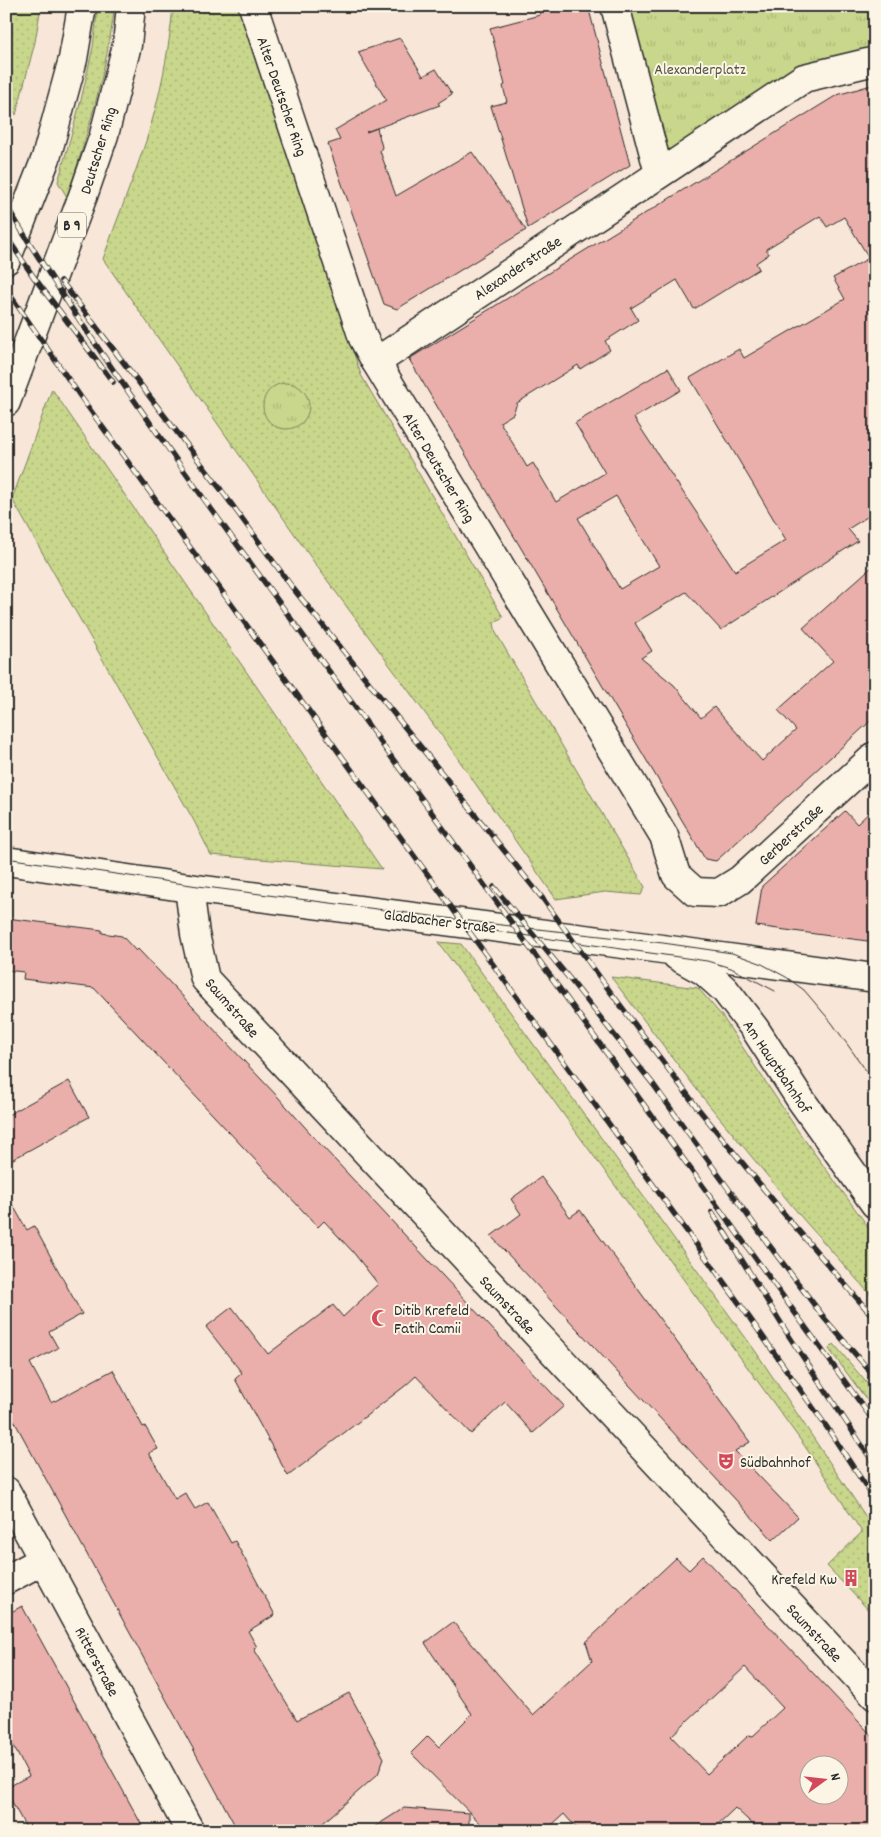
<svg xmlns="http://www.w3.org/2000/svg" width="881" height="1837" viewBox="0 0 881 1837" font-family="Dekko,sans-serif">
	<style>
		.grass { fill: url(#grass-dots); stroke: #7a815b }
		.park { fill: url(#park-tufts); stroke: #7a815b }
		.building { fill: #eaafab; stroke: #2b2b2b; fill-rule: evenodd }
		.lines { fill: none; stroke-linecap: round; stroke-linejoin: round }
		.minor-casing { stroke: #2b2b2b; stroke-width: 31 }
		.major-casing { stroke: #2b2b2b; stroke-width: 31 }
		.minor { stroke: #fcf5e5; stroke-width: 28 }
		.major { stroke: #fcf5e5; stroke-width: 28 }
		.tram { stroke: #2b2b2b; stroke-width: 1 }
		.rail-casing { stroke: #2b2b2b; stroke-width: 5.5 }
		.rail { stroke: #fcf5e5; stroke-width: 4; stroke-dasharray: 11; stroke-linecap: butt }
		.labels { text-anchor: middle; stroke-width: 4; stroke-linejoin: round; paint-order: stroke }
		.shield { fill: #fcf5e5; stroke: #6a6863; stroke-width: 1 }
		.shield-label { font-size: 15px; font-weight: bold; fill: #2b2b2b }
		.park-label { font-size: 16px; fill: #525643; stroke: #fcf5e5 }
		.street-label { font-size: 16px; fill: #2b2b2b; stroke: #fcf5e5 }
		.poi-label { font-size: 16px; fill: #2b2b2b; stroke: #fcf5e5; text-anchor: start }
	</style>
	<defs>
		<pattern id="grass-dots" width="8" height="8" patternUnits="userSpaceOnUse" patternTransform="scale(1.25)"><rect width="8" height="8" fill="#c8d78b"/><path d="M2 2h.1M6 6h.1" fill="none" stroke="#acb978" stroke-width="1.8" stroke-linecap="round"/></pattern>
		<pattern id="park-tufts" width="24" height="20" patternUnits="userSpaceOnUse" patternTransform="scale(1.25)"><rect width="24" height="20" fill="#c8d78b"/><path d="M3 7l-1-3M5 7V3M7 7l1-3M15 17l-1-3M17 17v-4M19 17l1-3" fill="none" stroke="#acb978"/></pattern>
	</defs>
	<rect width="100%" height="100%" fill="#f8e7d9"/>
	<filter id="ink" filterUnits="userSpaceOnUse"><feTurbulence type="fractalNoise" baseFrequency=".02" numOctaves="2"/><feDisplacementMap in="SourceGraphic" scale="10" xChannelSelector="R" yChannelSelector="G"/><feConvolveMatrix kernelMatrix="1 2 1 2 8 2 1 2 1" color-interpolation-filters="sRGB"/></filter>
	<g filter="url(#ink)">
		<!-- grass -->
		<g class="grass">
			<path d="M6 6H41L35 42 16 115 6 96Z"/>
			<path d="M98 6H115C106 72 88 134 67 197L58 182 81 100 93 47Z"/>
			<path d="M173 6H240L361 375 503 617 494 623 496 633 645 887 641 895 605 892 556 899 447 743 316 565 103 259C117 219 133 180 146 141 160 98 169 51 173 6Z"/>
			<path d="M52 389 382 869 211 855 194 821 12 499Z"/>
			<path d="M438 942 461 944 756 1352 870 1523 875 1531V1617L827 1566 862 1532 804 1445Z"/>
			<path d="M611 977 698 988 722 1016 798 1131 875 1236V1300L803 1219 704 1099Z"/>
			<path d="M834 1344 875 1393V1411L829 1349Z"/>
		</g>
		<!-- park -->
		<g class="park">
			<path d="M618 6H875V58L802 76 661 168Z"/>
			<circle cx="286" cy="406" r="23"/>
		</g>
		<!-- building -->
		<g class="building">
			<path d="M538 6H588L630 165 528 228 491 106 507 102 503 86 505 85 490 28 540 15Z"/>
			<path d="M400 38 423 76 436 69 452 94 438 103 440 105 366 132 377 128 382 147 380 151 396 196 472 152 526 230 397 309 384 304 328 144 340 140 335 130 386 100 358 52Z"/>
			<path d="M875 84V512L848 529 858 541 721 630 686 592 635 623 652 651 641 658 674 685 701 718 714 707 762 761 796 730 778 710 833 661 803 628 875 564V717L716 861 705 859 409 359 837 95ZM820 216 827 227 844 217 869 258 833 278 845 299 744 358 739 349 690 378 786 540 735 571 634 418 681 390 668 368 575 423 605 473 556 502 533 463 527 467 500 422 513 414 517 403 578 365 580 369 610 350 605 341 638 320 631 308 677 280 694 309 759 269 756 263 769 254 766 249ZM616 496 659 566 620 589 578 518Z"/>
			<path d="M875 807V942L756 926 762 886 845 811 857 824Z"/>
			<path d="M6 918 102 930V933L122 936 136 951 138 949 278 1097 321 1145 564 1406 533 1433 505 1402 471 1434 416 1376 405 1386 288 1476 235 1379 242 1373 206 1327 232 1307 268 1354 333 1305 343 1317 378 1284 353 1252 324 1221 318 1227 94 988 23 979 24 972 6 970Z"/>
			<path d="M69 1081 89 1117 6 1163V1116Z"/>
			<path d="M541 1177 570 1217 580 1210 750 1442 735 1451 798 1517 773 1540 491 1236 521 1214 511 1199Z"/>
			<path d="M6 1193 27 1230 34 1226 82 1314 49 1332 58 1348 30 1363 51 1402 54 1400 55 1401 113 1370 143 1427 145 1426 158 1449 149 1453 175 1499 185 1493 195 1509 208 1502 231 1543 235 1541 275 1615 248 1631 257 1647 254 1649 297 1720 349 1693 384 1758 378 1774 314 1831H238L6 1406Z"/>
			<path d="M703 1556 875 1739V1831H760L735 1808 711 1831H579L564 1814 545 1831H488L411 1753 428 1736 439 1747 472 1714 425 1643 453 1622 533 1715 592 1661 586 1642 676 1558 689 1570ZM745 1667 783 1708 753 1736 749 1735 707 1774 671 1736ZM808 1764H838V1794H808Z"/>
			<path d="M22 1606 62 1679 145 1831H28L14 1806 6 1788 29 1776 6 1732V1615Z"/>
			<path d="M404 1808 469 1813V1831H368Z"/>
		</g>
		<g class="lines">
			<!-- minor casing -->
			<g class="minor-casing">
				<g id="minor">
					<path d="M253 6 363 338 376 362 664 836 676 875 695 892 719 893 740 880 875 756"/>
					<path d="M615 6 659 173"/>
					<path d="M376 362 804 78 875 61"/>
					<path d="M6 861 189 888 662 949 875 978"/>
					<path d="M189 888 195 934 205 979 875 1696"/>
					<path d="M677 956 704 971 725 990 755 1029 801 1100 875 1204"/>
					<path d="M6 1580 43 1560"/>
				</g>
			</g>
			<!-- major casing -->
			<g class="major-casing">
				<g id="major">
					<path d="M6 260 46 158 73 59 82 6"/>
					<path d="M6 402 84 193 104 135 127 45 131 6"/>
					<path d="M6 1491 190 1831"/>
				</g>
			</g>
			<!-- minor -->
			<use href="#minor" class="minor"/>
			<!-- major -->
			<use href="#major" class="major"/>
			<!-- tram -->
			<g class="tram">
				<path d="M6 858 198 886 493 924 663 943 732 953 760 963 786 977 804 990 832 1023 875 1083"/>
				<path d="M494 931 707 961 731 968 775 991"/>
			</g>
			<!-- rail casing -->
			<g class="rail-casing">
				<g id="rail">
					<path d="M6 205C67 306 135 402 204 499L875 1423"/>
					<path d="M6 236 33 276 113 382"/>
					<path d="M61 281 219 487 292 587 543 899 609 990 696 1106 790 1221 875 1319"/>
					<path d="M6 289 80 396 739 1303 826 1426 875 1500"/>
					<path d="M494 887 573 983 653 1084 769 1245 825 1319 875 1377"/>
					<path d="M712 1212 789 1336 875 1465"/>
				</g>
			</g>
			<!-- rail -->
			<use href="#rail" class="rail"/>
		</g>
	</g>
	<!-- icons -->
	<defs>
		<g id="mosque-bare" transform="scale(1.35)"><path d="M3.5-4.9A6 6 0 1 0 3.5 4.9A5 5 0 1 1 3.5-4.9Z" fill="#d1495b" stroke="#fcf5e5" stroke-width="2.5" paint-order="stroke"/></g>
		<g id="theatre-bare" transform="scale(1.35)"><path d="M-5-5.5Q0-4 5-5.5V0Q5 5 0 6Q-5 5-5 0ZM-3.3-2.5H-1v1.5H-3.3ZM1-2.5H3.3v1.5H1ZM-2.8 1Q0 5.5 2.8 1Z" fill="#d1495b" stroke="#fcf5e5" stroke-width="2.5" paint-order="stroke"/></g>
		<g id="building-bare" transform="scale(1.35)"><path d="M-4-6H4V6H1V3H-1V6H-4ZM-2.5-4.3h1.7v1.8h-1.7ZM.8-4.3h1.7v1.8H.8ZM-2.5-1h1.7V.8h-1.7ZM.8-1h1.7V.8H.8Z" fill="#d1495b" stroke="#fcf5e5" stroke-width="2.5" paint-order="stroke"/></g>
	</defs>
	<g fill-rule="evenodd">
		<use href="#mosque-bare" x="380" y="1318"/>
		<use href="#theatre-bare" x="726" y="1461"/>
		<use href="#building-bare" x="851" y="1578"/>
	</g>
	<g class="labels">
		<!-- shield labels -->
		<rect class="shield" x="58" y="212.5" width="28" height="25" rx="4"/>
		<g class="shield-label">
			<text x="72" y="230">B 9</text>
		</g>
		<!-- park labels -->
		<g class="park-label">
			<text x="700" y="74">Alexanderplatz</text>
		</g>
		<!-- street labels -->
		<g class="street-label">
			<text transform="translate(283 96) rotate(71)" y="6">Alter Deutscher Ring</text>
			<text transform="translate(97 150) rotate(-73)" y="6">Deutscher Ring</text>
			<text transform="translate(517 267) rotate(-34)" y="6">Alexanderstraße</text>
			<text transform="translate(440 467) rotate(59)" y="6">Alter Deutscher Ring</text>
			<text transform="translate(790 834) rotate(-43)" y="6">Gerberstraße</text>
			<text transform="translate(440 920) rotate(7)" y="6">Gladbacher Straße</text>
			<text transform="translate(233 1007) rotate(49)" y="6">Saumstraße</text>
			<text transform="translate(778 1066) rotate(56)" y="6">Am Hauptbahnhof</text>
			<text transform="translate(508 1304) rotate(47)" y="6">Saumstraße</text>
			<text transform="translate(815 1632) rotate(47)" y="6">Saumstraße</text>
			<text transform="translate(98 1661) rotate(62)" y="6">Ritterstraße</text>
		</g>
		<!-- poi labels -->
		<g class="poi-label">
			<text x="394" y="1315">Ditib Krefeld<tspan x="394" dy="18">Fatih Camii</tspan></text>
			<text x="740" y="1467">Südbahnhof</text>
			<text x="837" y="1584" text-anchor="end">Krefeld Kw</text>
		</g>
	</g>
	<!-- margin -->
	<rect width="881" height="1837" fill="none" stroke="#fcf5e5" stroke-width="25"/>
	<rect x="12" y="12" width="856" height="1812" fill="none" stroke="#2b2b2b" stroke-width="2" filter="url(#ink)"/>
	<!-- north arrow -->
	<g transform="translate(824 1780) rotate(75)"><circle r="24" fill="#fcf5e5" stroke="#a8a49b"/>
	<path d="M0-4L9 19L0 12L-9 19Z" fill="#d1495b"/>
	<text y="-8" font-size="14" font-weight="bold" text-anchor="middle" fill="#2b2b2b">N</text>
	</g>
</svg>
